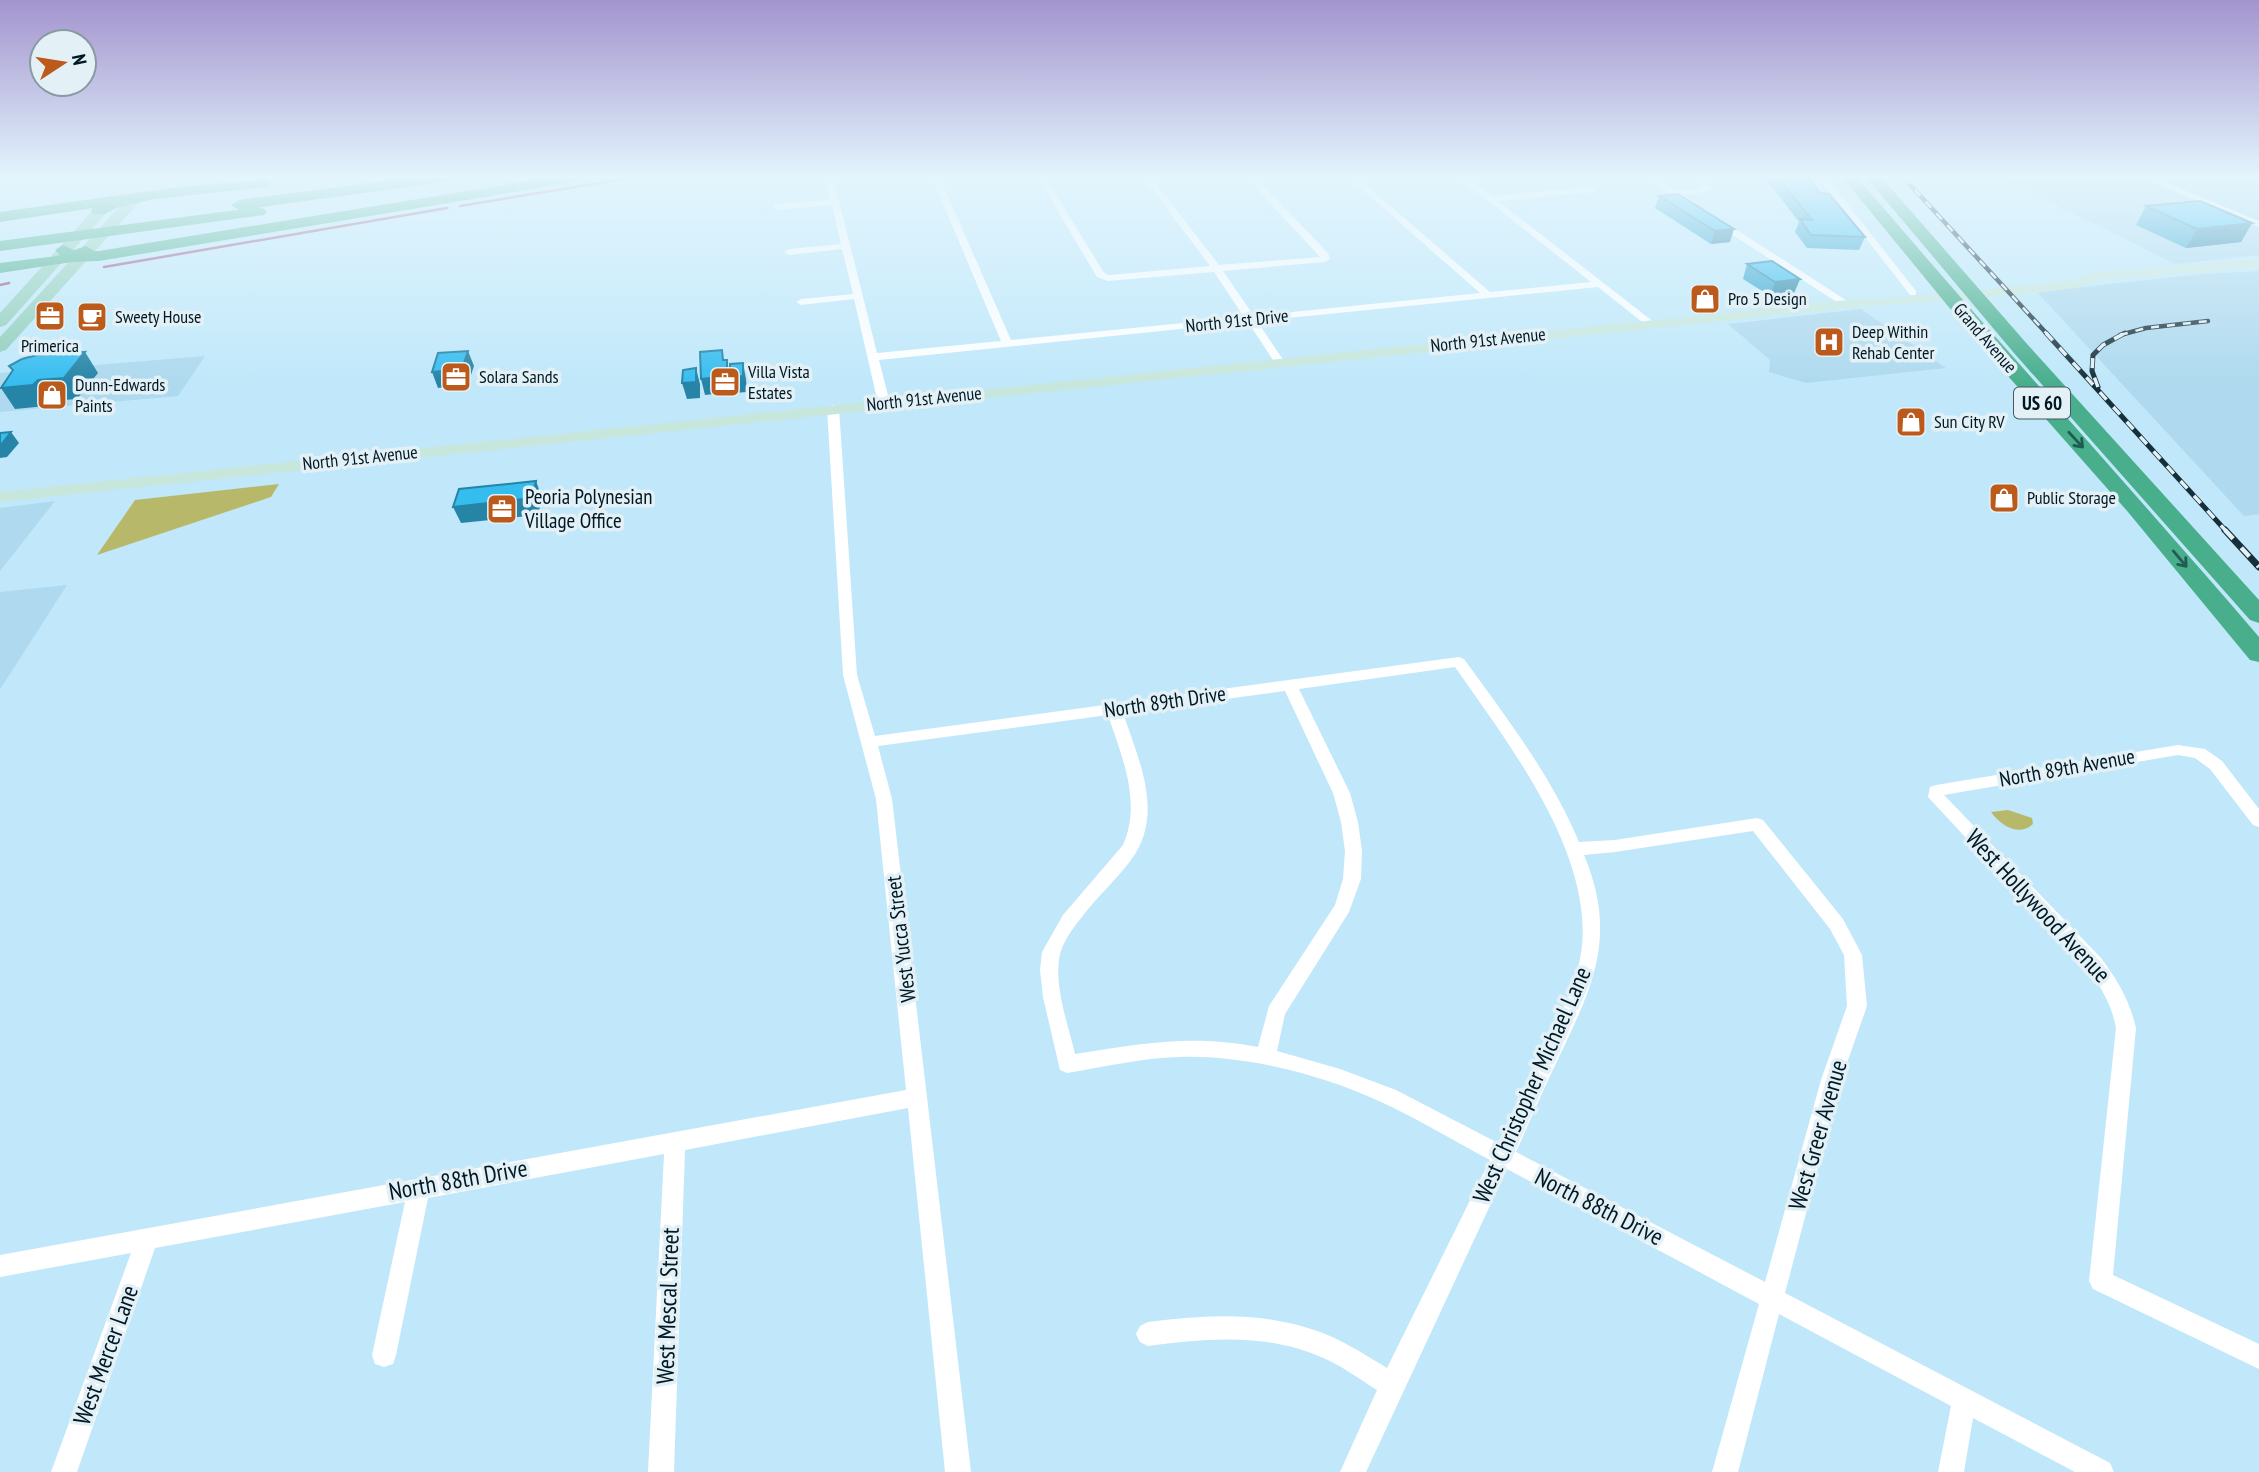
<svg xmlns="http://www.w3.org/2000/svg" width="2259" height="1472" viewBox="0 0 2259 1472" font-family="'PT Sans Narrow',sans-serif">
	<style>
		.built { fill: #aed9ee }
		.green { fill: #b8b86b }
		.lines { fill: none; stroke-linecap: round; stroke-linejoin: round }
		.stream { stroke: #9a4e7f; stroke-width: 2.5 }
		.street { fill: #fff; fill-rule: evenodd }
		.secondary { fill: #c8e7dc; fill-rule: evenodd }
		.primary { fill: #91ceba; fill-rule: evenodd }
		.highway { fill: #48ae8c; fill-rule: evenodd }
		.rail-far2-casing { stroke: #152f3b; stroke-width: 4.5 }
		.rail-far1-casing { stroke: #152f3b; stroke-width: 5 }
		.rail-casing { stroke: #152f3b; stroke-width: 7 }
		.rail-far2 { stroke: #e3f0f6; stroke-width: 2.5; stroke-dasharray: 8; stroke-linecap: butt }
		.rail-far1 { stroke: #e3f0f6; stroke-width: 3.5; stroke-dasharray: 10; stroke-linecap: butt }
		.rail { stroke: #e3f0f6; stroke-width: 4.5; stroke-dasharray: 12; stroke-linecap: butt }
		.wall { fill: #2ea3ce }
		.shaded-wall { fill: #2684a7 }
		.building { fill: #36bdef; stroke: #2684a7; stroke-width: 2 }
		.oneway { stroke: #205c52 }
		.labels { text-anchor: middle; stroke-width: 7; stroke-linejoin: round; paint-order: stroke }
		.far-poi-label { font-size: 18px; fill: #001823; stroke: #e3f0f6; text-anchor: start }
		.far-street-label { font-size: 18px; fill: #001823; stroke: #e3f0f6 }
		.shield { fill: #e3f0f6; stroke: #445962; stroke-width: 2 }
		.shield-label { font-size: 19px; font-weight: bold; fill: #001823 }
		.poi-label { font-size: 21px; fill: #001823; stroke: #e3f0f6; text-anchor: start }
		.street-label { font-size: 21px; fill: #001823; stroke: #e3f0f6 }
		.near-street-label { font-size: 24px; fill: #001823; stroke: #e3f0f6 }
	</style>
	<rect width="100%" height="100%" fill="#c0e8fa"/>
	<!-- built -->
	<g class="built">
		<path d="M2002 178H2259V255L2175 264Z"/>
		<path d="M2259 271V514L2244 516 2037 292 2202 274Z"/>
		<path d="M1861 309 1946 368 1806 383 1769 372 1770 360 1728 324Z"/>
		<path d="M205 356 178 396 0 412V373Z"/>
		<path d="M55 501 0 571V508Z"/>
		<path d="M67 585 8 677 0 689V592Z"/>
	</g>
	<!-- green -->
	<g class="green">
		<path d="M279 484 271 497 97 555 135 500Z"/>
		<path d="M2008 810 2032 818 2033 824C2019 837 2001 826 1991 812Z"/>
	</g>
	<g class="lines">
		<!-- stream -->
		<g class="stream">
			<path d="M460 206 630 178"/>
			<path d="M104 267 447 208"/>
			<path d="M0 285 9 283"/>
		</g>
		<!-- street -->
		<g class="street">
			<path d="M828 178H836L834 181 877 353 1001 341 932 178H940L1011 340 1244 317 1214 272 1108 281 1097 277 1038 178H1046L1104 273 1109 275 1210 266 1144 178H1152L1219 265 1320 257 1247 178H1256L1328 253 1330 259 1325 262 1223 271 1254 316 1480 293 1349 178H1358L1490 292 1591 282 1459 178H1468L1492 196 1592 187 1595 188V192L1498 201 1655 323 1646 325 1598 287 1257 321 1284 361 1279 364 1275 363 1248 322 879 360 890 403 884 406 878 403 854 299 801 305 796 302 801 299 853 294 842 249 789 255 784 252 789 249 841 244 832 205 777 210 773 207 777 204 830 200 826 181Z"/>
			<path d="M1646 178H1656L1676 191 1703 188 1699 178H1707L1712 190 1683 196 1695 203V207L1692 208Z"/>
			<path d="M1819 178H1827L1916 291V295H1910Z"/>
			<path d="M2144 178H2155L2259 221V227Z"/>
			<path d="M1717 218 1720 219 1852 304 1843 306 1714 223 1713 221Z"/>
			<path d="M833 405 839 408 857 675 875 736 1459 657 1464 659C1506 717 1551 775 1579 842L1615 840 1757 818 1763 820 1843 919 1862 955 1867 1006 1841 1080 1785 1293 2110 1463 2114 1472H2075L1973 1418 1964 1472H1938L1951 1406 1779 1314 1738 1472H1712L1759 1304 1507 1169 1366 1472H1340L1377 1390C1359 1379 1341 1365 1321 1357 1267 1333 1204 1338 1148 1346L1140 1342 1136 1334 1140 1326 1148 1322C1209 1314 1272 1311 1330 1336 1350 1345 1369 1357 1387 1368L1490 1160C1454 1141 1418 1119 1381 1102 1320 1074 1246 1055 1178 1057 1141 1058 1104 1067 1067 1073L1060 1070 1043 997 1040 970 1042 952 1063 915 1123 845C1142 802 1122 757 1108 715L878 746 892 799 971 1472H945L908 1108 685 1150 674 1472H648L664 1154 428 1198 396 1355 393 1364 384 1367 375 1364 372 1355 405 1202 155 1248 77 1472H51L131 1253 0 1277V1255L906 1090 876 799 843 675 827 408ZM1455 667C1508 743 1596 856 1581 953 1576 988 1557 1020 1542 1051 1527 1082 1513 1113 1498 1143L1396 1090 1340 1069 1277 1051 1285 1014 1349 912 1361 879 1362 851 1358 822 1350 793 1299 689ZM1285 691 1333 793 1341 822 1345 851 1343 879 1335 905 1269 1006 1258 1047C1188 1034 1143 1044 1075 1054 1068 1024 1055 990 1059 959 1062 941 1074 927 1085 913 1099 895 1117 879 1131 860 1165 814 1139 761 1123 713ZM1753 831 1830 929 1844 955 1847 1006 1821 1080 1765 1282 1516 1152C1530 1121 1543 1090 1558 1059 1593 986 1618 936 1584 855L1615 852Z"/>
			<path d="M2178 745 2205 749 2222 761 2259 809V827L2253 825 2210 769 2195 758 2178 755 1944 795 2101 958C2117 979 2130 1001 2136 1028L2113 1275 2259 1344V1369L2093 1289 2089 1281 2116 1028C2112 1005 2101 987 2087 968L1928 797 1930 787 1936 785Z"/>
		</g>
		<!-- secondary -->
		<g class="secondary">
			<path d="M125 178H136L114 202H106V198Z"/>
			<path d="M147 178H158L140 199H132V195Z"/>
			<path d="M2259 259V267L2107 279 2076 288 2035 293 1847 308 0 502V492L1847 300 1921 296 2084 279V274L2089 273Z"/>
		</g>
		<!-- primary -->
		<g class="primary">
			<path d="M136 193 143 197 141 200 6 350 0 352V337L131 194Z"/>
			<path d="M110 196 117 200 115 203 6 325 0 327V313L105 197Z"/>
		</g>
		<!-- highway -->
		<g class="highway">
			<path d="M409 178H451L444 182 239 210 231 205 239 200Z"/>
			<path d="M546 178H581L574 182 99 261 72 262 0 273V263L57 256 60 255 55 250 63 245 74 250 86 246 94 251H99Z"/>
			<path d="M1843 178H1858C1989 333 2127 483 2259 637V662L2250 660 2128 512 1970 333Z"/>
			<path d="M1867 178H1882L2028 345 2259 600V623L2250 620 2014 353Z"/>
			<path d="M264 180 269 181 271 184 269 187 154 199 119 207 104 214H94L91 211 93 208 0 222V212L178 187Z"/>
			<path d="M259 207 264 209 267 212 264 215 0 251V241Z"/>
		</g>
		<!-- rail-far2 casing -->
		<g class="rail-far2-casing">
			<g id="rail-far2">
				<path d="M1904 178 2048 335"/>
				<path d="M2120 335 2146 328 2208 321"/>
			</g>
		</g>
		<!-- rail-far1 casing -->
		<g class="rail-far1-casing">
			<g id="rail-far1">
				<path d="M2046 333 2226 531"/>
				<path d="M2098 387 2092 371 2093 355 2103 345 2125 333"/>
			</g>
		</g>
		<!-- rail casing -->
		<g class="rail-casing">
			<path id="rail" d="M2225 530 2259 567"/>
		</g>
		<!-- rail-far2 -->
		<use href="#rail-far2" class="rail-far2"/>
		<!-- rail-far1 -->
		<use href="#rail-far1" class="rail-far1"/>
		<!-- rail -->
		<use href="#rail" class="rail"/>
	</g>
	<!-- wall -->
	<g class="wall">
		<path d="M1765 178H1809L1820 193 1865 237 1859 250 1807 248 1795 232 1799 222Z"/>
		<path d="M1678 194 1730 242 1711 244 1655 208 1659 196Z"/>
		<path d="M2146 206 2252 223 2241 242 2186 248 2136 225Z"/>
		<path d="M1747 264 1800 279 1794 293 1770 296 1743 279Z"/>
	</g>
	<!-- shaded-wall -->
	<g class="shaded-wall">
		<path d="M2252 223 2241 242 2186 248 2197 229Z"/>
		<path d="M1734 229 1730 242 1711 244 1715 231Z"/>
		<path d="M1800 279 1794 293 1770 296 1775 282Z"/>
		<path d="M468 351 474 366 468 384 438 388 432 372Z"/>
		<path d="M85 352 98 373 77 399 51 401 46 406 15 409 1 388 38 380Z"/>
		<path d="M727 360 730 376 743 363 746 379 747 392 734 393 730 378 731 392 705 395 701 379Z"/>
		<path d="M696 368 700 384V398L687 399 682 383Z"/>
		<path d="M11 432 19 443 7 457 0 458V446Z"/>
		<path d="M536 481 542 498 538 515 461 523 453 507Z"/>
	</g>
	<!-- building -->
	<g class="building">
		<path d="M1778 178H1809L1820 193 1829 194 1865 237 1811 235 1800 219 1812 220Z"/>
		<path d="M1678 194 1734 229 1715 231 1659 196Z"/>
		<path d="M2200 201 2252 223 2197 229 2146 206Z"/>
		<path d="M1772 261 1800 279 1775 282 1747 264Z"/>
		<path d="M722 350 723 360H727V376L701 379 700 352Z"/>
		<path d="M468 351 462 369 432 372 438 353Z"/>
		<path d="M85 352 64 378 38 380 33 385 1 388 13 370 9 366 22 359 37 355Z"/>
		<path d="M743 363V376L730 378V364Z"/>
		<path d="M696 368V382L682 383 683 370Z"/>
		<path d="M11 432 0 446V433Z"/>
		<path d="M536 481 532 498 453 507 459 489Z"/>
	</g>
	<!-- one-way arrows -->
	<defs><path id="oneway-shaft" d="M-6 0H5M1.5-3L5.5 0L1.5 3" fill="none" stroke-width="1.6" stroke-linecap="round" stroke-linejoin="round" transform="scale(1.75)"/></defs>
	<g class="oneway">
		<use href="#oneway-shaft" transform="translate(2076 440) rotate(47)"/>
		<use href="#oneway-shaft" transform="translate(2180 559) rotate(50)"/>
	</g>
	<!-- sky -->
	<linearGradient id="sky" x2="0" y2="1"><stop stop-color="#a394ce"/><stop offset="0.46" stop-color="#e3f5fd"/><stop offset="1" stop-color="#e3f5fd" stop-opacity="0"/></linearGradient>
	<rect width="2259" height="384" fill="url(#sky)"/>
	<!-- icons -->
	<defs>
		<g id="shop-square" transform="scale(1.575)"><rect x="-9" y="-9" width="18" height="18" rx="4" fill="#bb5a1a" stroke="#e3f0f6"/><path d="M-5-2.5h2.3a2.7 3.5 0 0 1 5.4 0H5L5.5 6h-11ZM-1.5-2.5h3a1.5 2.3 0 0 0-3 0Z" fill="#fff"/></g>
		<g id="office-square" transform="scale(1.575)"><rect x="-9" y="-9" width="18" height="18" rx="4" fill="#bb5a1a" stroke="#e3f0f6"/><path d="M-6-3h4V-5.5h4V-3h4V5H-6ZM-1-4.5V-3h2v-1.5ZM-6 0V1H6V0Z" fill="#fff"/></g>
		<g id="cafe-square" transform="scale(1.575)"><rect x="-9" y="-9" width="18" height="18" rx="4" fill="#bb5a1a" stroke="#e3f0f6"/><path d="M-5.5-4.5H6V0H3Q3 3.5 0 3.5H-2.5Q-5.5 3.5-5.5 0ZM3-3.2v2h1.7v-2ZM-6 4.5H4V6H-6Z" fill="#fff"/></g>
		<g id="hospital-square" transform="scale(1.575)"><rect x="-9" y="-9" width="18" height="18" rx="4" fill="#bb5a1a" stroke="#e3f0f6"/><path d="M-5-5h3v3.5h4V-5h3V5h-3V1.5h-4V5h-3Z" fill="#fff"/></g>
	</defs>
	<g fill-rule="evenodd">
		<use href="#shop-square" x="1705" y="299"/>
		<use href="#office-square" x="50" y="316"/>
		<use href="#cafe-square" x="92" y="317"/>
		<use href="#hospital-square" x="1829" y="342"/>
		<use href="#office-square" x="456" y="377"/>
		<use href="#office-square" x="725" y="382"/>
		<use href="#shop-square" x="52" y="395"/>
		<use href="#shop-square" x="1911" y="422"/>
		<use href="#shop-square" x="2004" y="498"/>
		<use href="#office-square" x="502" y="509"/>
	</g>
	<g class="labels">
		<!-- far-poi labels -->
		<g class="far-poi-label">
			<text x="1728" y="305">Pro 5 Design</text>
			<text x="115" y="323">Sweety House</text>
			<text x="1852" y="338">Deep Within<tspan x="1852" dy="21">Rehab Center</tspan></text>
			<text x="50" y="352" text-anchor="middle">Primerica</text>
			<text x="748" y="378">Villa Vista<tspan x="748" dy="21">Estates</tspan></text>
			<text x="479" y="383">Solara Sands</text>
			<text x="75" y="391">Dunn-Edwards<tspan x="75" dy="21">Paints</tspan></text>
			<text x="1934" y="428">Sun City RV</text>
			<text x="2027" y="504">Public Storage</text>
		</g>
		<!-- far-street labels -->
		<g class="far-street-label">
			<text transform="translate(1237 321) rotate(-6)" y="6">North 91st Drive</text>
			<text transform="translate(1985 338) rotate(49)" y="6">Grand Avenue</text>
			<text transform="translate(1488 340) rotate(-6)" y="6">North 91st Avenue</text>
			<text transform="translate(924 399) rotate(-6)" y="6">North 91st Avenue</text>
			<text transform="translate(360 458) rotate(-6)" y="6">North 91st Avenue</text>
		</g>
		<!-- shield labels -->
		<rect class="shield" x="2014" y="387.5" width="56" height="31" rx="5"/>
		<g class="shield-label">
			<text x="2042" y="410">US 60</text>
		</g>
		<!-- poi labels -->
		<g class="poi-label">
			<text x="525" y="504">Peoria Polynesian<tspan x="525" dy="24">Village Office</tspan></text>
		</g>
		<!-- street labels -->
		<g class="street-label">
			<text transform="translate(1165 702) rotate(-8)" y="7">North 89th Drive</text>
			<text transform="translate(2067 768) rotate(-10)" y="7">North 89th Avenue</text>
			<text transform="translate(901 939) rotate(-97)" y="7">West Yucca Street</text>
		</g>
		<!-- near-street labels -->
		<g class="near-street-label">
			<text transform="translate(2038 906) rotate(47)" y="8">West Hollywood Avenue</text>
			<text transform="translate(1532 1085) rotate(-66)" y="8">West Christopher Michael Lane</text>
			<text transform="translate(1818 1135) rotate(-74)" y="8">West Greer Avenue</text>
			<text transform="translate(458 1180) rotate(-10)" y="8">North 88th Drive</text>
			<text transform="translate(1599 1207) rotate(27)" y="8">North 88th Drive</text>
			<text transform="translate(668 1306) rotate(-88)" y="8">West Mescal Street</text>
			<text transform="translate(106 1355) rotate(-70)" y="8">West Mercer Lane</text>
		</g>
	</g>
	<!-- north arrow -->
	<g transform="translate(63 63) rotate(78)"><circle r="33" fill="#e3f0f6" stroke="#889aa2" stroke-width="2"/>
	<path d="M0-5L12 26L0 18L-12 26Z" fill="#bb5a1a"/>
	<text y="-10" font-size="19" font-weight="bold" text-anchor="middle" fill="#001823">N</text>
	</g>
</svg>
